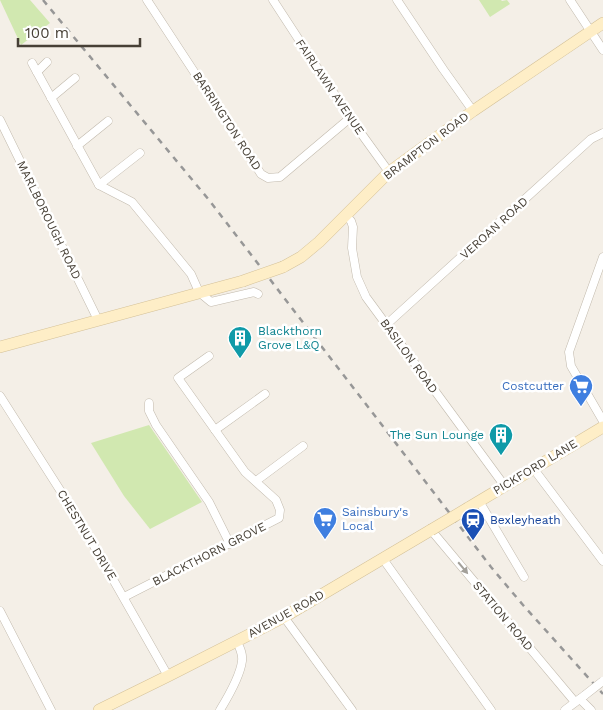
<svg xmlns="http://www.w3.org/2000/svg" width="603" height="710" viewBox="0 0 603 710" font-family="'Work Sans',sans-serif">
	<style>
		.green { fill: #d1e8b0 }
		.lines { fill: none; stroke-linecap: round; stroke-linejoin: round }
		.street-casing { stroke: #c2baad; stroke-width: 9 }
		.secondary-casing { stroke: #d4c198; stroke-width: 12 }
		.street { stroke: #fff; stroke-width: 8 }
		.secondary { stroke: #feeec7; stroke-width: 11 }
		.rail { stroke: #979797; stroke-width: 2.5; stroke-dasharray: 6 6; stroke-linecap: butt }
		.street-bridge-casing { stroke: #c2baad; stroke-width: 9; stroke-linecap: butt }
		.secondary-bridge-casing { stroke: #d4c198; stroke-width: 12; stroke-linecap: butt }
		.street-bridge { stroke: #fff; stroke-width: 8 }
		.secondary-bridge { stroke: #feeec7; stroke-width: 11 }
		.oneway { fill: #a3a09a }
		.labels { text-anchor: middle; stroke-width: 5; stroke-linejoin: round; paint-order: stroke }
		.street-label { font-size: 12px; fill: #474036; stroke: #fff }
		.culture-label { font-size: 12px; fill: #0d838f; stroke: #fff; text-anchor: start }
		.shop-label { font-size: 12px; fill: #366cbe; stroke: #fff; text-anchor: end }
		.transit-label { font-size: 12px; fill: #164399; stroke: #fff; text-anchor: start }
	</style>
	<rect width="100%" height="100%" fill="#f4efe7"/>
	<!-- green -->
	<g class="green">
		<path d="M0 0H30L50 23 21 45Z"/>
		<path d="M479 0H501L502 1 507 0 510 4 490 17Z"/>
		<path d="M149 425 202 502 150 529 124 496 91 443Z"/>
	</g>
	<g class="lines">
		<!-- street casing -->
		<g class="street-casing">
			<g id="street">
				<path d="M147 0 261 174 268 178 280 177 350 118"/>
				<path d="M273 0 350 118 389 172"/>
				<path d="M397 0 443 69 473 111"/>
				<path d="M570 0 603 50"/>
				<path d="M32 63 99 185 132 202 191 274 199 292 211 302 254 292 258 294"/>
				<path d="M37 72 47 62"/>
				<path d="M51 98 75 78"/>
				<path d="M0 120 98 320"/>
				<path d="M77 146 108 121"/>
				<path d="M99 185 140 153"/>
				<path d="M345 215 351 221 353 227 352 248 357 277 366 297 504 485"/>
				<path d="M603 257 569 352 571 366 603 421"/>
				<path d="M386 325 591 139 603 133"/>
				<path d="M0 396 81 523 168 676"/>
				<path d="M149 403V411L156 425 209 502 230 544"/>
				<path d="M215 430 265 394"/>
				<path d="M533 468 603 561"/>
				<path d="M256 481 303 446"/>
				<path d="M479 501 524 577"/>
				<path d="M431 530 575 702"/>
				<path d="M383 559 491 710"/>
				<path d="M124 597 279 518 280 510 276 500 245 472 178 378 209 356"/>
				<path d="M0 611 51 710"/>
				<path d="M284 617 352 710"/>
				<path d="M580 699 591 710"/>
				<path d="M220 710C228 697 240 677 242 661 243 654 240 648 237 642"/>
				<path d="M565 710 585 695"/>
			</g>
		</g>
		<!-- secondary casing -->
		<g class="secondary-casing">
			<g id="secondary">
				<path d="M283 267 301 257 319 242 389 172 473 111 603 23"/>
				<path d="M0 347 243 281"/>
				<path d="M468 508 603 427"/>
				<path d="M99 710 168 676 284 617 431 530"/>
			</g>
		</g>
		<!-- street -->
		<use href="#street" class="street"/>
		<!-- secondary -->
		<use href="#secondary" class="secondary"/>
		<!-- rail -->
		<path class="rail" d="M43 0 209 200 491 567 523 605 603 694"/>
		<!-- street-bridge casing -->
		<g class="street-bridge-casing">
			<path id="street-bridge" d="M585 695 603 681"/>
		</g>
		<!-- secondary-bridge casing -->
		<g class="secondary-bridge-casing">
			<g id="secondary-bridge">
				<path d="M243 281 283 267"/>
				<path d="M431 530 468 508"/>
			</g>
		</g>
		<!-- street-bridge -->
		<use href="#street-bridge" class="street-bridge"/>
		<!-- secondary-bridge -->
		<use href="#secondary-bridge" class="secondary-bridge"/>
	</g>
	<!-- one-way arrows -->
	<defs><path id="oneway-solid" d="M-6-.8H1V-3.2L6.5 0L1 3.2V.8H-6Z" transform="scale(1.25)"/></defs>
	<use class="oneway" href="#oneway-solid" transform="translate(463 568) rotate(50)"/>
	<!-- icons -->
	<defs>
		<g id="building-pin" transform="scale(1.25)"><path d="M0 17L-7.5 6A9.5 9.5 0 1 1 7.5 6Z" fill="#0f9aa8" stroke="#fff"/><path d="M-4-6H4V6H1V3H-1V6H-4ZM-2.5-4.3h1.7v1.8h-1.7ZM.8-4.3h1.7v1.8H.8ZM-2.5-1h1.7V.8h-1.7ZM.8-1h1.7V.8H.8Z" fill="#fff"/></g>
		<g id="supermarket-pin" transform="scale(1.25)"><path d="M0 17L-7.5 6A9.5 9.5 0 1 1 7.5 6Z" fill="#3f7fe0" stroke="#fff"/><path d="M-6-5.5h2.5l.6 2H6L4.5 2H-2.5L-4.4-4H-6ZM-1.5 3.2a1.3 1.3 0 1 0 .1 0ZM3 3.2a1.3 1.3 0 1 0 .1 0Z" fill="#fff"/></g>
		<g id="station-pin" transform="scale(1.25)"><path d="M0 17L-7.5 6A9.5 9.5 0 1 1 7.5 6Z" fill="#1a4fb4" stroke="#fff"/><path d="M-3-6H3Q5-6 5-4V2Q5 4 3 4L4.5 6H3L1.5 4h-3L-3 6H-4.5L-3 4Q-5 4-5 2V-4Q-5-6-3-6ZM-3.5-4v3h7v-3ZM-3.5 1v1.5H-2V1ZM2 1v1.5H3.5V1Z" fill="#fff"/></g>
	</defs>
	<g fill-rule="evenodd">
		<use href="#building-pin" x="240" y="338"/>
		<use href="#supermarket-pin" x="581" y="386"/>
		<use href="#building-pin" x="501" y="435"/>
		<use href="#supermarket-pin" x="325" y="519"/>
		<use href="#station-pin" x="473" y="520"/>
	</g>
	<g class="labels">
		<!-- street labels -->
		<g class="street-label">
			<text transform="translate(330 87) rotate(56)" y="4">FAIRLAWN AVENUE</text>
			<text transform="translate(227 121) rotate(57)" y="4">BARRINGTON ROAD</text>
			<text transform="translate(426 146) rotate(-37)" y="4">BRAMPTON ROAD</text>
			<text transform="translate(49 220) rotate(64)" y="4">MARLBOROUGH ROAD</text>
			<text transform="translate(494 228) rotate(-42)" y="4">VEROAN ROAD</text>
			<text transform="translate(409 356) rotate(54)" y="4">BASILON ROAD</text>
			<text transform="translate(535 467) rotate(-31)" y="4">PICKFORD LANE</text>
			<text transform="translate(87 535) rotate(59)" y="4">CHESTNUT DRIVE</text>
			<text transform="translate(209 554) rotate(-27)" y="4">BLACKTHORN GROVE</text>
			<text transform="translate(286 614) rotate(-29)" y="4">AVENUE ROAD</text>
			<text transform="translate(503 616) rotate(50)" y="4">STATION ROAD</text>
		</g>
		<!-- culture labels -->
		<g class="culture-label">
			<text x="258" y="335">Blackthorn<tspan x="258" dy="14">Grove L&amp;Q</tspan></text>
			<text x="484" y="439" text-anchor="end">The Sun Lounge</text>
		</g>
		<!-- shop labels -->
		<g class="shop-label">
			<text x="564" y="390">Costcutter</text>
			<text x="342" y="516" text-anchor="start">Sainsbury's<tspan x="342" dy="14">Local</tspan></text>
		</g>
		<!-- transit labels -->
		<g class="transit-label">
			<text x="490" y="524">Bexleyheath</text>
		</g>
	</g>
	<!-- scale -->
	<path d="M18 38v8h122v-8" fill="none" stroke="#474036" stroke-width="2.5"/>
	<text x="25" y="38" font-size="15" fill="#474036" stroke="#ffffff" stroke-width="4" paint-order="stroke">100 m</text>
</svg>
